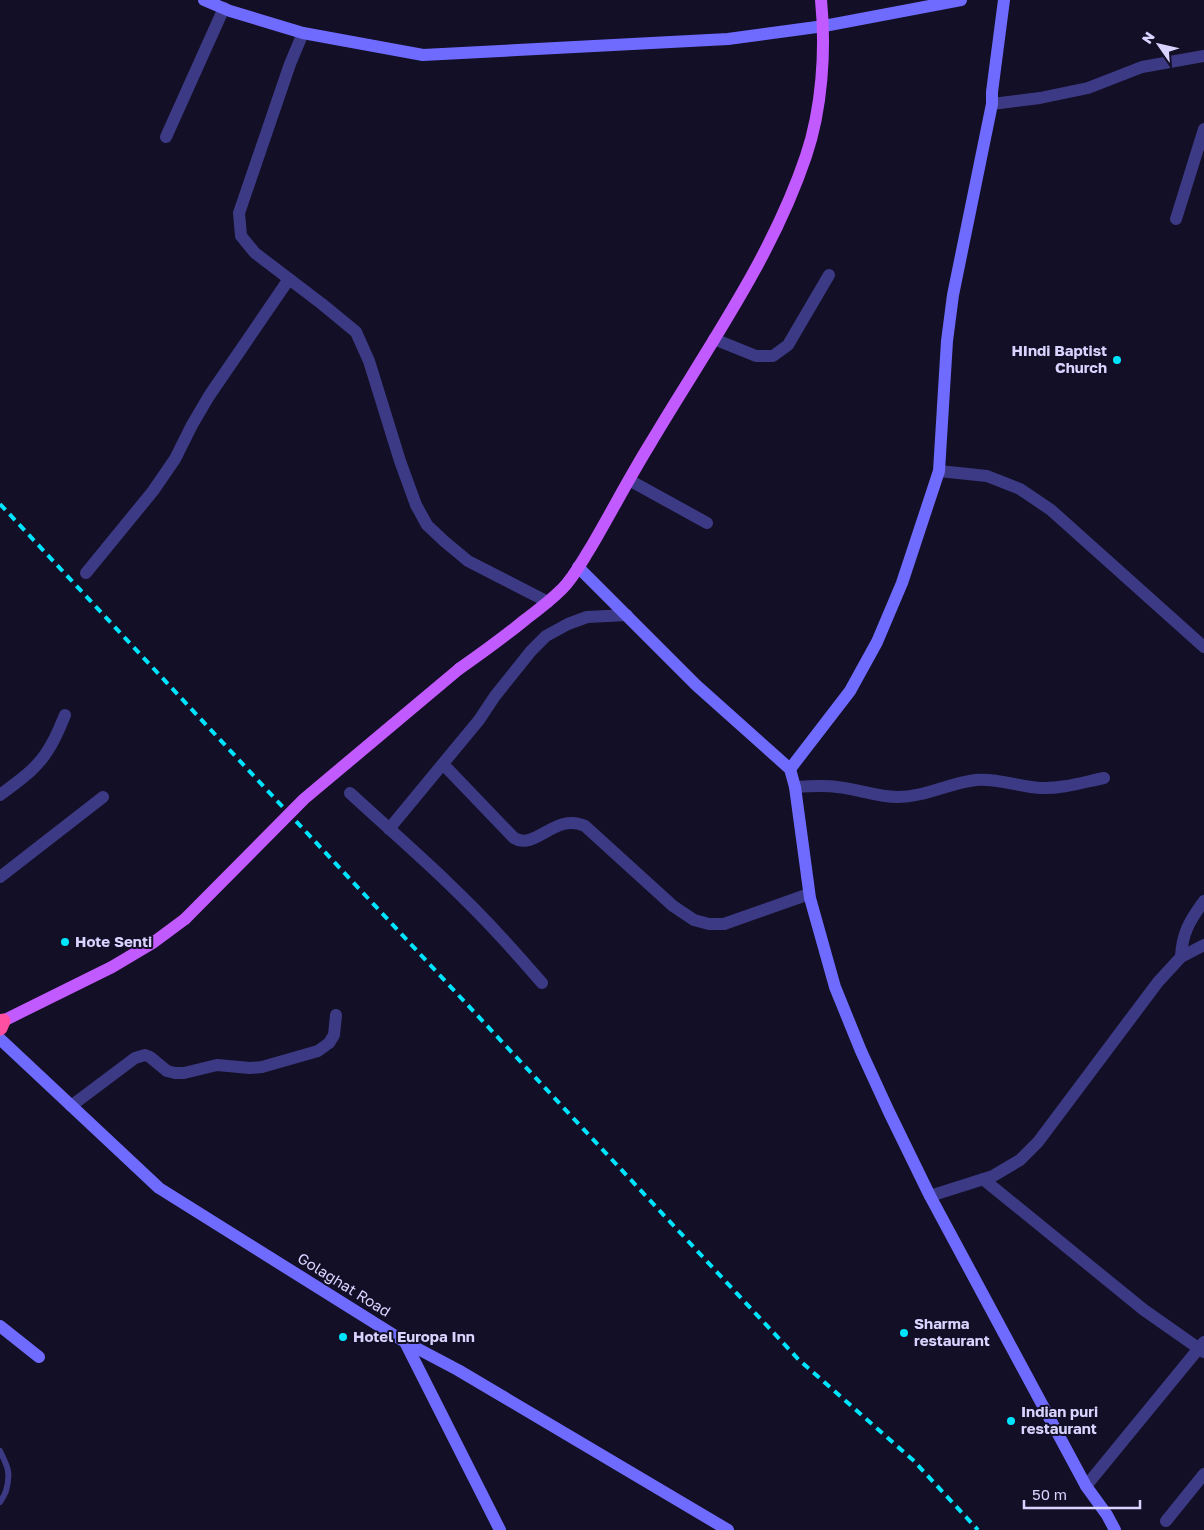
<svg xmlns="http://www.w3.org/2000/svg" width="1204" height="1530" viewBox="0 0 1204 1530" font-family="'Golos Text',sans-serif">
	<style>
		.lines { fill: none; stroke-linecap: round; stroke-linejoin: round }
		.lane { stroke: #3d3a85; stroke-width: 6 }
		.street { stroke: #3d3a85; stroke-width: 12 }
		.secondary { stroke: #6f6bff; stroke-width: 12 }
		.primary { stroke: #c25bff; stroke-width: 12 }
		.highway { stroke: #ff4fa3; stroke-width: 15 }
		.rail { stroke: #00e5ff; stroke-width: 4; stroke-dasharray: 8 6; stroke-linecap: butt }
		.primary-bridge { stroke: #c25bff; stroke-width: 12 }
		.poi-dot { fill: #00e5ff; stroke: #130f26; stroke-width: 2 }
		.labels { text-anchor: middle; stroke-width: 4; stroke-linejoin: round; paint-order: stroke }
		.poi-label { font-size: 15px; font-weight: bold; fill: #d9d4ff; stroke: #130f26; text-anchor: start }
		.street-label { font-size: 15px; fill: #d9d4ff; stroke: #130f26 }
	</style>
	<rect width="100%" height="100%" fill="#130f26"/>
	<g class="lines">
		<!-- lane -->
		<path class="lane" d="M0 1451C8 1467 11 1473 6 1491 4 1496 3 1498 0 1502"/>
		<!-- street -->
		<g class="street">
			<path d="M303 33 290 64 239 213 241 236 255 253 322 304 356 332 369 361 400 461 416 505 427 525 444 541 468 561 548 602"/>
			<path d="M992 104 1040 98 1088 88 1142 67 1204 56"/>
			<path d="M166 137 224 8"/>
			<path d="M1176 219 1204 129"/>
			<path d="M714 339 756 356H773L788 345 829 275"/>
			<path d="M939 471 987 476 1020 489 1051 510 1204 647"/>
			<path d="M629 480 707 523"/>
			<path d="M86 573 153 491 175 459 192 425 209 396 289 279"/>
			<path d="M443 764 514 838C536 851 555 812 585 826L673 906 694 920 709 924H724L809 894"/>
			<path d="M795 787C810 786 823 785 837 787 858 789 877 797 897 797 925 797 949 783 976 780 998 778 1019 787 1040 788 1062 789 1084 782 1104 778"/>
			<path d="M350 793C401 840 455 886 502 938 516 953 529 968 542 983"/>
			<path d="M0 795C17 782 37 769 48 750 55 740 60 727 65 715"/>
			<path d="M389 829 479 720 495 696 531 651 546 636 568 624 587 617 627 615"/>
			<path d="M0 877 103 797"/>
			<path d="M1181 957C1182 933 1190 920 1204 901"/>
			<path d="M71 1106 135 1058 145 1055 150 1057 167 1071 175 1073H184L217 1065 250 1068 262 1067 318 1051 329 1043 334 1035 336 1015"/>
			<path d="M983 1179 1144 1310 1204 1352"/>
			<path d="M930 1196 993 1176 1020 1160 1038 1142 1158 982 1181 957 1204 945"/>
			<path d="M1086 1486 1204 1342"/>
			<path d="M1166 1521 1204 1474"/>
		</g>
		<!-- secondary -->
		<g class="secondary">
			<path d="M204 0 230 11 303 33 423 55 728 39 824 26 961 0"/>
			<path d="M578 567 696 685 790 769 795 787 810 898 835 987 861 1051 889 1112 930 1196 1086 1486 1107 1515 1115 1530"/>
			<path d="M790 769 850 691 877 642 902 583 939 471 947 341 953 295 992 104V92L1004 0"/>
			<path d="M0 1039 159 1188 405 1342 458 1370 728 1530"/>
			<path d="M0 1326 39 1357"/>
			<path d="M405 1342 500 1530"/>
		</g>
		<!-- primary -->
		<g class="primary">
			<path d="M459 669C482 653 504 637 526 619 538 610 551 600 562 589 574 577 582 561 591 547 611 513 629 478 650 444 705 351 771 260 806 156 822 109 826 50 821 0"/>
			<path d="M3 1021 112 967 154 942 185 919"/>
		</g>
		<!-- highway -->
		<path class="highway" d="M0 1028 3 1021"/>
		<!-- rail -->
		<path class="rail" d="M0 504 799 1360 913 1460 978 1530"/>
		<!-- primary-bridge -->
		<path class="primary-bridge" d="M185 919 304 799 459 669"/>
	</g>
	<!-- markers -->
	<g class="poi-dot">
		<circle cx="1117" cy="360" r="5"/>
		<circle cx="65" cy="942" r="5"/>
		<circle cx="904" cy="1333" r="5"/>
		<circle cx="343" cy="1337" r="5"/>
		<circle cx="1011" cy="1421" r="5"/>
	</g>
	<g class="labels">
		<!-- poi labels -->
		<g class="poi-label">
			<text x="1107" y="356" text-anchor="end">HIndi Baptist<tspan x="1107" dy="17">Church</tspan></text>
			<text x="75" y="947">Hote Senti</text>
			<text x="914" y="1329">Sharma<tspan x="914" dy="17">restaurant</tspan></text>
			<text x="353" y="1342">Hotel Europa Inn</text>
			<text x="1021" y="1417">Indian puri<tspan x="1021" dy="17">restaurant</tspan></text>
		</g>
		<!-- street labels -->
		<g class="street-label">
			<text transform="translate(344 1285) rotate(32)" y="5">Golaghat Road</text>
		</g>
	</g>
	<!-- north arrow -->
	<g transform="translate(1159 45) rotate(304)" stroke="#130f26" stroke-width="4" paint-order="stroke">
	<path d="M0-4L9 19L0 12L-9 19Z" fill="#d9d4ff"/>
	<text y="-8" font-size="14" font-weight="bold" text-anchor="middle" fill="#d9d4ff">N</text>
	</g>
	<!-- scale -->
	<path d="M1024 1500v8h116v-8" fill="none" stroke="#d9d4ff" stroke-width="2.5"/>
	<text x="1032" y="1500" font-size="15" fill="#d9d4ff" stroke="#130f26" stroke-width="4" paint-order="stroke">50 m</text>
</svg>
